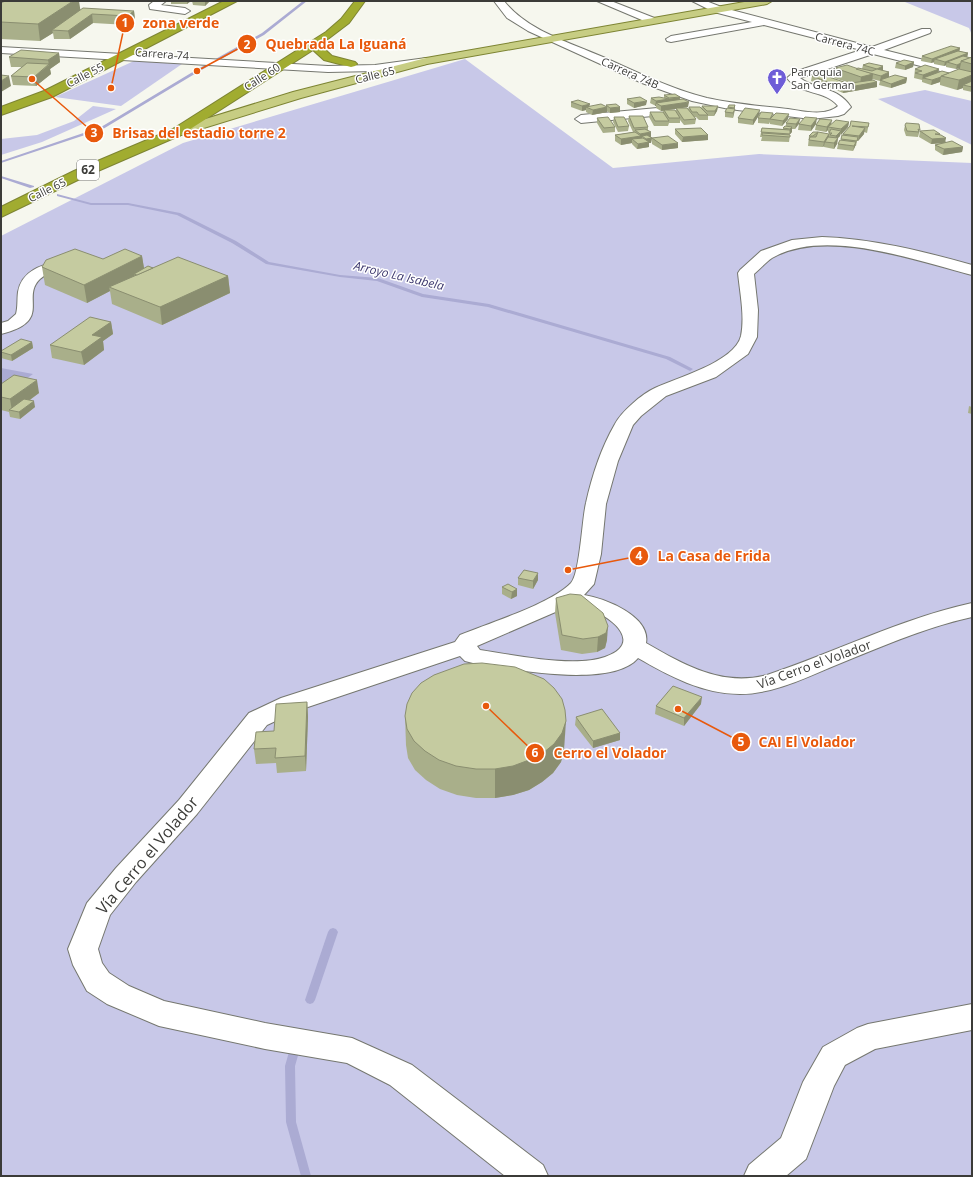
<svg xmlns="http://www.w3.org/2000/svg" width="973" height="1177" viewBox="0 0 973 1177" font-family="'Open Sans',sans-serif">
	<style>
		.green { fill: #c8c8e8 }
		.water { fill: #ababd3 }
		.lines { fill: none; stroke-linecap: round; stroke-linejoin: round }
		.stream { fill: #ababd3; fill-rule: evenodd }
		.minor-casing { stroke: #75776f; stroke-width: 2 }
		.major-casing { stroke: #7d8433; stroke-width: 2 }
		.highway-casing { stroke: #7d8433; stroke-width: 2 }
		.minor { fill: #fff; fill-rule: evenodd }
		.major { fill: #c7cd83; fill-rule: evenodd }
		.highway { fill: #a1ac30; fill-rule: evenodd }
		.wall { fill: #a9af8a; fill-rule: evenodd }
		.shaded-wall { fill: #8a8e70 }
		.building { fill: #c5cba0; stroke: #8a8e70 }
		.labels { text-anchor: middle; stroke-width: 3; stroke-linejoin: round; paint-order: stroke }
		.far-street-label { font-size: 11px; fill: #3b3b38; stroke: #fff }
		.far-poi-label { font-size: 11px; fill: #3b3b38; stroke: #fff; text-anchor: start }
		.shield { fill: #fff; stroke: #767674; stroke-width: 1 }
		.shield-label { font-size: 12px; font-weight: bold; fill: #3b3b38 }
		.far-water-label { font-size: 12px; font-style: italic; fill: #3f3a6f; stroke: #fff }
		.street-label { font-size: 13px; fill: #3b3b38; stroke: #fff }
		.near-street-label { font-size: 16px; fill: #3b3b38; stroke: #fff }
		.leader { fill: none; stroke: #e8590c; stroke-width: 1.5 }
		.callout-dot { fill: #e8590c; stroke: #fff; stroke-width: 1.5 }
		.mark-label { font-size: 12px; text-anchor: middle; font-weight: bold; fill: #fff }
		.callout-label { font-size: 14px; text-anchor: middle; font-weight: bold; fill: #e8590c; stroke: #fff; stroke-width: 3; stroke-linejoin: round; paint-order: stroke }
	</style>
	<rect width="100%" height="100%" fill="#f6f7ee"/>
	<!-- green -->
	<g class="green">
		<path d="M972 1V35L969 28 905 2Z"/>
		<path d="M465 59 613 168 759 154 972 163V1176H1V236L183 143Z"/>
		<path d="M134 61 182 64 121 106 55 97Z"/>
		<path d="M925 90 972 101V145L878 99Z"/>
		<path d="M93 106 116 109 42 142 1 155V139L37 135 74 121Z"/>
	</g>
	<!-- water -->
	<path class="water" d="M1 368 33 374 1 397Z"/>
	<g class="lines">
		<!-- stream -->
		<g class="stream">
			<path d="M303 1H307L264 35 198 72 103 129 1 163V161L101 127 196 70 262 33Z"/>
			<path d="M1 176 34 186V187L30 188 1 178Z"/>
			<path d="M57 194 91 203H128L180 213 236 241 269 262 340 275 378 278 423 294 489 304 670 357 693 369 690 371 666 359 488 307 422 297 377 281 340 277 266 264 232 243 177 215 128 205H91L57 196Z"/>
			<path d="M333 928 336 929 338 932 315 1000 313 1003 310 1004 307 1003 305 1000 328 932 330 929Z"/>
			<path d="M296 1041 300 1042 301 1045 295 1066 296 1122 311 1176H301L286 1122 285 1066 291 1045 292 1042Z"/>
		</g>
		<!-- minor casing -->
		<g class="minor-casing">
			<g id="minor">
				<path d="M154 1H166L161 5 185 8 190 11 185 14 150 9 149 5Z"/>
				<path d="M494 1H504C528 31 569 42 603 57 637 72 671 89 707 98 734 104 761 106 788 109 803 111 825 117 838 106 826 90 799 95 787 78L794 72 861 50 764 25 671 42 667 41 666 39 671 36 752 22 714 12 692 1H706L724 8 872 47 922 29H930L931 31 930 33 884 50 972 72V79L873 54 800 78C818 91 837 86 851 107L844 114 838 116 811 119 729 109 692 101 642 83 528 31 507 18Z"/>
				<path d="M597 1H611L657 19 658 21 657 23H649Z"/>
				<path d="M1 47 328 66 375 65 426 58 432 61 426 64 375 71 328 72 1 53Z"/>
				<path d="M679 106 685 110 683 113 581 123 575 119 581 115Z"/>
				<path d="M822 237C874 239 922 251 972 265V275C917 261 825 227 772 258 766 262 760 269 754 274L758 310 757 337 748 354 716 377 666 396 641 416 633 425 618 461 606 504 601 554 594 584 584 595C604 598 651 616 646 643 684 665 722 687 767 675 836 652 900 619 972 603V617C922 628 876 649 829 668 801 680 771 694 740 694 703 694 669 676 638 658 612 689 509 669 473 663L465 661 460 656 299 710 267 725 197 814 136 882 110 915 98 949 102 963 109 973 129 986 164 1001 265 1023 352 1038 412 1065 543 1165 548 1176H505L390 1085 347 1063 265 1049 159 1026 107 1004 87 991 73 965 68 949 87 903 116 868 179 800 249 713 281 698 455 642 460 635C489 623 551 604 571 583 580 573 582 519 586 503 592 476 601 448 615 424 622 411 642 394 655 388 676 378 735 362 741 336 745 316 740 293 738 273L740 270 761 251 792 240ZM567 607C575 607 584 607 591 610 614 618 643 644 605 657 574 668 514 655 480 650L477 646Z"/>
				<path d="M61 260 66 262 69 265 66 268C58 271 47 272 40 279 20 298 54 321 1 334V323L8 321 16 314C18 307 17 299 18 292 22 270 42 265 61 260Z"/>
				<path d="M972 1004V1030L875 1049 845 1065 834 1086 806 1159 786 1176H744L749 1165 781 1138 803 1082 823 1047 857 1028 868 1024Z"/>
			</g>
		</g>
		<!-- major casing -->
		<g class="major-casing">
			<path id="major" d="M750 1H772L767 4 427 64 301 98 181 135 177 136 171 132 173 129 293 92 426 58Z"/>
		</g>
		<!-- highway casing -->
		<g class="highway-casing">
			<g id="highway">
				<path d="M224 1H237L52 97 1 115V107L44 91Z"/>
				<path d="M355 1H365L349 23 320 45 332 56 355 62 357 64 355 66 351 67 324 60 313 50 181 135 84 177 1 217V207L74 171 173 129 326 32 341 19Z"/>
			</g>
		</g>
		<!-- minor -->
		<use href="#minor" class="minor"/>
		<!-- major -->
		<use href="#major" class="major"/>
		<!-- highway -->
		<use href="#highway" class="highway"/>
	</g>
	<!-- wall -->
	<g class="wall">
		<path d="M171 1H191L187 4H171Z"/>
		<path d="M192 1H210L205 6 193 5Z"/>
		<path d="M1 3 81 10 134 11 135 20 128 25 93 23 70 39H54L53 33 40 41 1 39Z"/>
		<path d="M960 48 959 51 968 53 967 57 971 58 972 57V92L963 90V88L957 90 940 85V82L931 85 922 82V80L914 78 915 69H939L938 72 949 73 960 69V68L956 69 946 67V65L944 66 934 64V62L931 63 921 61 922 56Z"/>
		<path d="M59 53 60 62 50 69 51 74 36 86 13 85 11 76 22 67H11L9 57Z"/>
		<path d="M914 62 913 67 905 70 895 68 896 63Z"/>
		<path d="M869 63 883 71 889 77 884 79 907 78 906 83 891 88 879 85 880 81 872 79V80L877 82V87L843 93 836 90V89H835L811 81 812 76 844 82 843 84 850 83 834 78 835 68 862 69 863 65Z"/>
		<path d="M664 95 680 97V99L688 107 681 108 688 109 689 107 701 108 702 106H718L717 111 714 116H708V120H699L696 117H694L696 119 695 124 684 125 680 120V123H669L668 126H654L649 117 650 112H663V111H661L656 108V106L650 103 651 98H664ZM676 109V111L668 110Z"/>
		<path d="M627 99 646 105 634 108 627 104Z"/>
		<path d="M571 102 589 106 606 107V105L620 107V112L610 113 607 111V112L592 115 586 112V110L582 111 571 107Z"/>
		<path d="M735 105 734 114 733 118 725 117V112L728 107Z"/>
		<path d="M759 115 753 125 738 123V118Z"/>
		<path d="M629 116 648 127V130L651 137 652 138 651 143H649V147L637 149 632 144V143L621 145 615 141V135L633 132 628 121Z"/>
		<path d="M614 117 629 126 628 131 618 132 613 122Z"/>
		<path d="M772 117 788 119 782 126 770 124V122L769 124 758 123V118Z"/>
		<path d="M597 118 615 127V132L603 133 597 123Z"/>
		<path d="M800 119 795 129H792V132L789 135H790L789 142 761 141 762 137H760L762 128 783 129V128L786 126V123Z"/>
		<path d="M849 122 848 127 840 135V136L838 138 837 144 834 149 824 147V146L823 147 808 146 809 136 818 132 817 134H829V133L828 132V130L826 132 815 130 816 125H831Z"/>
		<path d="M869 123 867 133 864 132V134L858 141H857L856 146H855L853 151 837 149 838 144 841 140 843 134 850 126Z"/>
		<path d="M799 124H816L811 131 798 130Z"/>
		<path d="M905 125 920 130 918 137 906 136 904 130Z"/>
		<path d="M675 129 708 135V140L682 142 675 134Z"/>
		<path d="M920 131 940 135 946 142 963 147 962 152 943 155 935 150V145L941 143 931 144 919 137Z"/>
		<path d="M652 138 678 148 662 150 652 144Z"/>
		<path d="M142 256 144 269 153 268 228 276 230 293 162 325 112 304 110 291 87 303 45 285 42 267 103 259Z"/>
		<path d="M111 322 113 334 103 341 104 350 84 365 52 358 50 345Z"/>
		<path d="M32 342 33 348 12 361 1 358V351Z"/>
		<path d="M1 384 39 393 30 400 35 407 20 419 10 417 9 412 1 410Z"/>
		<path d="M969 406 972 407V414L968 413Z"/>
		<path d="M518 578 538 580 533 589 518 585Z"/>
		<path d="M502 587 517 589V596L511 599 502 594Z"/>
		<path d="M556 598 607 640 605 648 597 652 582 654 561 650 555 613Z"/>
		<path d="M307 702 308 717 306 771 277 773 276 763 256 764 254 749Z"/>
		<path d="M701 704 684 726 655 714 656 706Z"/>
		<path d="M405 716 564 750 561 762 553 773 542 782 529 790 513 795 495 798H476L457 795 440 789 426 780 415 770 408 758 406 745Z"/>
		<path d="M576 717 620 733V740L593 748 575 725Z"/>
	</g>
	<!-- shaded-wall -->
	<g class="shaded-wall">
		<path d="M73 1H79L81 14 52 30 53 33 40 41 38 24Z"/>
		<path d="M187 1H191L187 4Z"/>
		<path d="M205 1H210L205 6Z"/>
		<path d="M134 11 135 20 128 25 127 16Z"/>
		<path d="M92 14 93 23 70 39 68 31Z"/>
		<path d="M960 48 959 53 935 59 934 62 931 63 932 59Z"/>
		<path d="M59 53 60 62 50 69 51 74 36 86 34 77 49 65 48 60Z"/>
		<path d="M968 53 967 58 947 62 946 65 944 66 945 62Z"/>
		<path d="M914 62 913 67 905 70V66Z"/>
		<path d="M961 63 960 68 956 69 957 65Z"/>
		<path d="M883 66V71L876 73 877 69Z"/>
		<path d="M939 69 938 74 923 78 922 80 923 75Z"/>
		<path d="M889 72V77L880 81 881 76Z"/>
		<path d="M873 74 872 83 877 82V87L843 93 844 88 860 85 861 77Z"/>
		<path d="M972 75V84L963 85V88L957 90 959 80Z"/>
		<path d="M9 76 11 86 1 92V81Z"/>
		<path d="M941 77 940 82 931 85 932 80Z"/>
		<path d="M907 78 906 83 891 88V84Z"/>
		<path d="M844 82 843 87 837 85 836 89H835L836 85Z"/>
		<path d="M680 97 679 102 656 103V106H655L656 101Z"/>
		<path d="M647 101 646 105 634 108V103Z"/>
		<path d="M689 102 688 107 661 111V106Z"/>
		<path d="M590 104 589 108 586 107V110L582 111V106Z"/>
		<path d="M735 105 734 114 733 118 734 108Z"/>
		<path d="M718 106 717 111 714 116 715 111Z"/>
		<path d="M607 107V112L592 115 593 110Z"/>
		<path d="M620 107V112L610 113V108Z"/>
		<path d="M760 110 759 115 753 125V120Z"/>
		<path d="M773 113 772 118 770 119 769 124 770 119Z"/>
		<path d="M789 114 788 119 782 126 783 121Z"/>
		<path d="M817 118 816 124 811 131V126Z"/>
		<path d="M800 119 799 124 795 129 796 124Z"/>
		<path d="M832 120 831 125 828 127V130L826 132 827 127Z"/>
		<path d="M849 122 848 127 841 135V129Z"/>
		<path d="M792 127V132L790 134V129Z"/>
		<path d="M865 128 864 134 858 141 859 136Z"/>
		<path d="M841 131 840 136 835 141 836 136Z"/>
		<path d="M651 132V137L642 136V139H632V143L621 145V139L640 136V134Z"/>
		<path d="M829 134V139L825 142 824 146 823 147 824 142Z"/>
		<path d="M935 134H940L939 138H946L945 143 931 144 932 139Z"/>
		<path d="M708 135V140L682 142 683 137Z"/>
		<path d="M652 138 651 143H649V147L637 149 638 144 646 143V139Z"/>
		<path d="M838 138 837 144 834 149V143Z"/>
		<path d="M856 142 855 147 853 151 854 146Z"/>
		<path d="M678 143V148L662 150V145Z"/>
		<path d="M963 147 962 152 943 155 944 149Z"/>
		<path d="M142 256 145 274H134L135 278 109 287 110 291 87 303 84 285Z"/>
		<path d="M228 276 230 293 162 325 160 307Z"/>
		<path d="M111 322 113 334 103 341 104 350 84 365 81 352 92 335Z"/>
		<path d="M32 342 33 348 12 361 11 355Z"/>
		<path d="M37 380 39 393 14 411H12L10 399Z"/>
		<path d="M34 401 35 407 20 419 19 412Z"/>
		<path d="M538 573V580L533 589V581Z"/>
		<path d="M517 589V596L511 599 512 592Z"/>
		<path d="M608 626 607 640 605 648 597 652 598 637Z"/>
		<path d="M702 697 701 704 684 726V718Z"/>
		<path d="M307 702 308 717 306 771 305 756Z"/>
		<path d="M566 721 564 750 561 762 553 773 542 782 529 790 513 795 495 798V769Z"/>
		<path d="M620 733V740L593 748V741Z"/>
	</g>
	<!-- building -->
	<g class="building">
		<path d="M5 1H73L38 24 1 22V3Z"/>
		<path d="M83 8 134 11 127 16 92 14 68 31 52 30Z"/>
		<path d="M951 46 960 48 932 59 922 56Z"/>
		<path d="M21 50 59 53 48 60 9 57Z"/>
		<path d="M958 51 968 53 945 62 935 59Z"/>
		<path d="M963 56 971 58 961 61V63L957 65 947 62Z"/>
		<path d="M972 57V64L961 61Z"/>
		<path d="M904 60 914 62 905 66 896 63Z"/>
		<path d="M27 63 49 64 34 77 11 76Z"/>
		<path d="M869 63 883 66 877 69 863 65Z"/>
		<path d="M847 65 873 74 861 77 835 68Z"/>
		<path d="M925 65 939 69 923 75 915 73 922 71 915 69Z"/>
		<path d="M858 68 872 71 877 69 889 72 881 76 870 73 856 69Z"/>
		<path d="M959 69 972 72V75L959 80 941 76Z"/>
		<path d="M942 71 949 73 941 76V77L932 80 923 78Z"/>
		<path d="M820 74 844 82 836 85 812 76Z"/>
		<path d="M1 75 9 76 1 81Z"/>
		<path d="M895 75 907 78 891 84 880 80Z"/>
		<path d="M873 80 877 82 844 88 837 85Z"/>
		<path d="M972 81V87L963 85Z"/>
		<path d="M675 94 680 97 669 98 664 95Z"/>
		<path d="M640 97 647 101 634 103 627 99Z"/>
		<path d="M659 97 669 99 656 101 651 98Z"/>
		<path d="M683 99 689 102 661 106 656 103Z"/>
		<path d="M578 100 590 104 582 106 571 102Z"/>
		<path d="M601 104 607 107 593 110 586 107Z"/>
		<path d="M616 104 620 107 610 108 606 105Z"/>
		<path d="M729 105H735L734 108 728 107Z"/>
		<path d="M702 106H718L715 111H707Z"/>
		<path d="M689 107H700L708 115H699L697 112H692Z"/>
		<path d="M676 108H687L696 119 684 120Z"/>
		<path d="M727 108 735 109 733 113 725 112Z"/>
		<path d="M745 108 760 110 753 120 738 118Z"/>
		<path d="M664 110H675L680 118H669Z"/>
		<path d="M650 112H663L669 121H655Z"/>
		<path d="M761 112 773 113 770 119 758 118Z"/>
		<path d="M776 113 789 114 783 121 770 119Z"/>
		<path d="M629 116H643L648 127 634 128Z"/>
		<path d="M608 117 615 127 604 128 597 118Z"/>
		<path d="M614 117H624L629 126 618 127Z"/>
		<path d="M805 117 817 118 811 126 799 124Z"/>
		<path d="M790 118 800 119 796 124 786 123Z"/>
		<path d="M820 119 832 120 827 127 816 125Z"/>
		<path d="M836 120 849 122 841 129 828 127Z"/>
		<path d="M851 121 869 123 868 127 852 126 865 128 859 136 843 134 850 126Z"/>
		<path d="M906 123 919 124 920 130 918 129 919 132 907 131 905 125Z"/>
		<path d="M785 126 792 127 790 129 783 128Z"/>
		<path d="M701 128 708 135 683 137 675 129Z"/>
		<path d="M762 128 790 130V134L761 132Z"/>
		<path d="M645 129 651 132 640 134 635 130Z"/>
		<path d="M831 129 841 131 836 136 830 135 832 133H829Z"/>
		<path d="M934 130 940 134H935L941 135 946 138 932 139 920 131Z"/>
		<path d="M635 132 641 136 621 139 615 135Z"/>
		<path d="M813 132H818L813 136H809Z"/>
		<path d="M818 132 829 134 824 142 809 140 810 137H816Z"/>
		<path d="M762 133 790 135V137L762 135Z"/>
		<path d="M647 135 652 138 646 139 642 136Z"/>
		<path d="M842 135 858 137 857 141 841 139Z"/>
		<path d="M668 136 678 143 662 145 652 138Z"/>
		<path d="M828 137 838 138 834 143 825 142Z"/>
		<path d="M643 138 649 142 638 144 632 139Z"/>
		<path d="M840 140 856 142 854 146 838 144Z"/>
		<path d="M952 141 963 147 944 149 935 145Z"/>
		<path d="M75 249 103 259 125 249 142 256 84 285 42 267 46 260Z"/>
		<path d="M178 257 228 276 160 307 109 287Z"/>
		<path d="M148 266 153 268 137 275 134 274Z"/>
		<path d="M90 317 111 322 92 335 102 337 81 352 50 345Z"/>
		<path d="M21 339 32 342 11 355 1 352V351Z"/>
		<path d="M14 375 37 380 10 399 1 397V384Z"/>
		<path d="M24 399 34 401 19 412 9 410Z"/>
		<path d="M524 570 538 573 533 581 518 578Z"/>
		<path d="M508 584 517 589 512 592 502 587Z"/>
		<path d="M570 594 581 595 603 613 608 626 606 633 598 637 583 639 562 635 556 598Z"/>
		<path d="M482 663 515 667 544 679 554 688 562 699 565 710 566 721 562 733 554 744 543 753 529 760 513 766 495 769H476L456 766 439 760 425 751 414 741 407 729 405 716 407 704 412 693 421 683 434 675 464 664Z"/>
		<path d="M673 686 702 697 684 718 656 706Z"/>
		<path d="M307 702 305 756 275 758 276 748 254 749 256 732 274 731 276 704Z"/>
		<path d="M602 709 620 733 593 741 576 717Z"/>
	</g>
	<!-- icons -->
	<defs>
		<g id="church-pin" transform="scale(1)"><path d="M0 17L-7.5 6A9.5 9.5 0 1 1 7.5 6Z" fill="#6e5dd7" stroke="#fff"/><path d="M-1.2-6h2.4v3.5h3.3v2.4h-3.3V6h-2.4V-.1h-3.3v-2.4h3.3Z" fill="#fff"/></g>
	</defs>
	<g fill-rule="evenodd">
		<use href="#church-pin" x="777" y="78"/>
	</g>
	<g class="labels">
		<!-- far-street labels -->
		<g class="far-street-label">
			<text transform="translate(845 44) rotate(15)" y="4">Carrera 74C</text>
			<text transform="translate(162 54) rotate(4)" y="4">Carrera 74</text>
			<text transform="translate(630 73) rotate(24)" y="4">Carrera 74B</text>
			<text transform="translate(85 75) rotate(-27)" y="4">Calle 55</text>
			<text transform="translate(375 75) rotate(-14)" y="4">Calle 65</text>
			<text transform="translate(262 77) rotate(-33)" y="4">Calle 60</text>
			<text transform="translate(47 190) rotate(-26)" y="4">Calle 65</text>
		</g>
		<!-- far-poi labels -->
		<g class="far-poi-label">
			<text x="791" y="76">Parroquia<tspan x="791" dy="13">San German</tspan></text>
		</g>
		<!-- shield labels -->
		<rect class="shield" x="77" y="160" width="22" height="20" rx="3"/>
		<g class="shield-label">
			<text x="88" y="174">62</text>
		</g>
		<!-- far-water labels -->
		<g class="far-water-label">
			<text transform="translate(399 276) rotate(13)" y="4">Arroyo La Isabela</text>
		</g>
		<!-- street labels -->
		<g class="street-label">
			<text transform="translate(814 664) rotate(-20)" y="5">Vía Cerro el Volador</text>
		</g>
		<!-- near-street labels -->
		<g class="near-street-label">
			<text transform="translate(147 855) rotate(-50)" y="6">Vía Cerro el Volador</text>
		</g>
	</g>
	<!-- callouts -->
	<path class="leader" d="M111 88L125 23M197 71L247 44M32 79L94 133M568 570L639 556M678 709L741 742M486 706L535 753"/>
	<g class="callout-dot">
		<circle cx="111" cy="88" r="4"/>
		<circle cx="197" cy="71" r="4"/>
		<circle cx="32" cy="79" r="4"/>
		<circle cx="568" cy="570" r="4"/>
		<circle cx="678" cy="709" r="4"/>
		<circle cx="486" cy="706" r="4"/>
		<circle cx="125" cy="23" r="10"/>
		<circle cx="247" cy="44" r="10"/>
		<circle cx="94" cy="133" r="10"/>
		<circle cx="639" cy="556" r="10"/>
		<circle cx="741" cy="742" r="10"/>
		<circle cx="535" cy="753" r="10"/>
	</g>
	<g class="mark-label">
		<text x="125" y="27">1</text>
		<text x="247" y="49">2</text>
		<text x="94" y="137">3</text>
		<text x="639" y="560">4</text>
		<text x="741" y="746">5</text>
		<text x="535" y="757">6</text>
	</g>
	<g class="callout-label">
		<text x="181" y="28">zona verde</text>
		<text x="336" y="49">Quebrada La Iguaná</text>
		<text x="199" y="138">Brisas del estadio torre 2</text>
		<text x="714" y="561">La Casa de Frida</text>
		<text x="807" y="747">CAI El Volador</text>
		<text x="610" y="758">Cerro el Volador</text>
	</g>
	<!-- border -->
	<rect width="973" height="1177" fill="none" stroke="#3b3b38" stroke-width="4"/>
</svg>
